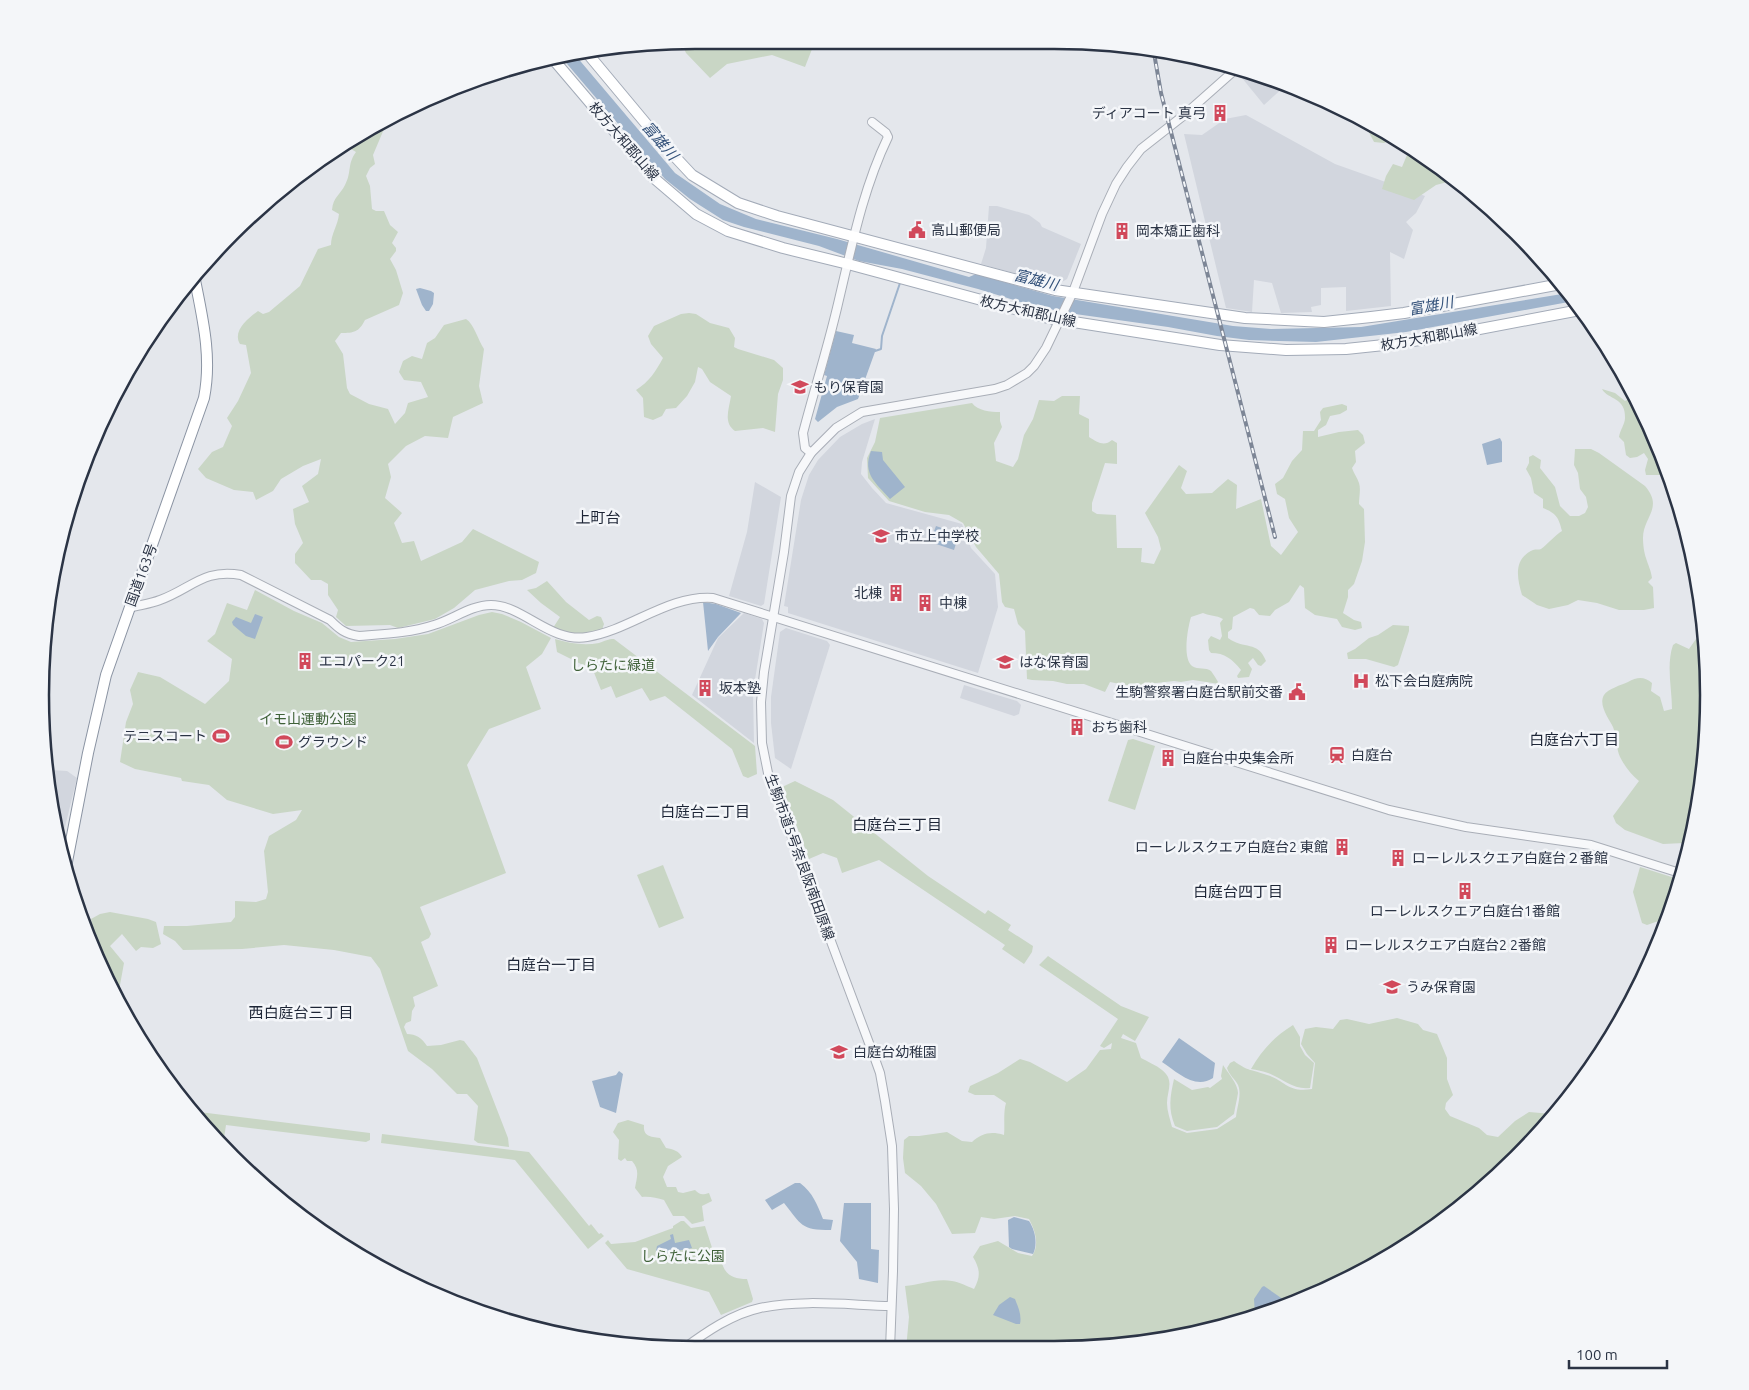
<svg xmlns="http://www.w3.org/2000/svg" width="1749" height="1390" viewBox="0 0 1749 1390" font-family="Ubuntu,'Noto Sans JP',sans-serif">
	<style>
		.built { fill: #d2d6de }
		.green { fill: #c9d6c5 }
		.water { fill: #9fb4cc }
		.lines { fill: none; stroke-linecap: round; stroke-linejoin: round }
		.stream { stroke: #9fb4cc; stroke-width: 2 }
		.tertiary-casing { stroke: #a9aeb7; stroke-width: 10 }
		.primary-casing { stroke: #a3abb8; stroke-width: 12 }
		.trunk-casing { stroke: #8b94a3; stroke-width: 12 }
		.tertiary { stroke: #f7f8fa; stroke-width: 8 }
		.primary { stroke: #fff; stroke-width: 10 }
		.trunk { stroke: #fff; stroke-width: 10 }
		.rail-casing { stroke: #7d8696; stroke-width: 4 }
		.rail { stroke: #f4f6f9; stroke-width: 2; stroke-dasharray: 5.5; stroke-linecap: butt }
		.labels { text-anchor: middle; stroke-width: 5; stroke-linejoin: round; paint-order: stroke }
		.poi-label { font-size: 14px; fill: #2b3445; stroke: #f4f6f9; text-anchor: start }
		.street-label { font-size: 14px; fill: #2b3445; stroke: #f4f6f9 }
		.park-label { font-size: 14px; fill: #3f6138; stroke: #f4f6f9 }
		.water-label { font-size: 15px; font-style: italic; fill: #34527a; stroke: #f4f6f9 }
		.neighbourhood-label { font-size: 15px; fill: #1d2536; stroke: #f4f6f9 }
		.rim { fill: none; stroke: #2b3445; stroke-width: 2.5 }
	</style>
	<rect width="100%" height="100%" fill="#e4e7ec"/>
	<!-- built -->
	<g class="built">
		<path d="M1250 72 1265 75 1282 83 1285 86 1264 105 1242 78Z"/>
		<path d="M1246 115 1335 164 1425 196 1416 213 1406 222 1413 230 1404 259 1390 252 1391 306 1346 311V287L1321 288V305L1311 307 1312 312 1281 313 1272 283 1254 280 1252 312 1226 308 1184 134 1202 135 1225 119Z"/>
		<path d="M989 206H997L1029 215 1040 223 1042 227 1081 244 1067 279 1057 285 981 264 986 248Z"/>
		<path d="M875 419 862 462 861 474 872 488 886 503 962 524 971 548 995 574 998 607 978 673 788 613V607L784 606 801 500 809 475 818 460 840 437 862 424Z"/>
		<path d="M755 482 781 497 764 604 761 606 729 596 747 532Z"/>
		<path d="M744 613 762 619 764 623 753 692 754 743 692 695 718 638Z"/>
		<path d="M786 628 827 641 830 645 791 769 775 758 771 723V697L780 632Z"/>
		<path d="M964 685 1017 701 1021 705 1019 714 1014 716 960 698Z"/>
		<path d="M50 770 67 771 77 778 64 831 59 836Z"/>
	</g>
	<!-- green -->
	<g class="green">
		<path d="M695 40H811L814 44 805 67 772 55 727 64 710 78 686 53 681 42Z"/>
		<path d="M1365 120 1381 128 1396 138 1384 143 1374 142 1364 123Z"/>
		<path d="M376 124H381L384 129 373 155 375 164 370 168 366 176 370 186 372 209 376 211H384L390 225 398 232 392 243 396 248V251L390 259 396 270 403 293 399 305 365 320C359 332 354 333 341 333L335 341 343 354 347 388 350 394 369 404 388 409 395 424 405 413 408 403 428 397 421 382 404 380 399 372 403 361 412 356 422 359 427 343 435 338 444 325 466 319C474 324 478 340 484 349L479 386 483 403 453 417 448 438 425 436 406 446 388 464 391 477 385 498 402 513 394 523 402 543 414 541 421 561 462 542 473 529 539 562 536 573 522 580 509 581 475 590 454 608 435 619 398 628 390 625 346 626 336 617 338 610 328 595V584L321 580H311L295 563V554L303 543 295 524 293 509 309 502 302 486 318 474 321 459 303 466 281 479 273 491 256 500 253 492 234 490 206 478 198 469 212 452 223 447 232 426 227 418 238 401 251 373 246 345 240 344C232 331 248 318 258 311L263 314 269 312 300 286 318 249 331 245C331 234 338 225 339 214L332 210C333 197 340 195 345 185 352 172 347 164 356 152L351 149 347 143 368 128Z"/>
		<path d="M1407 155 1417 157 1419 155 1465 187 1451 181 1436 185 1414 200 1382 189 1386 176 1393 164 1402 167Z"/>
		<path d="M689 313 696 314 710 323 729 328 735 338 734 347 738 349 774 360 783 368V380L778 394 775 432 763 428 735 431C723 423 729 409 731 396L710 382 702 369 698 367 695 382 687 396 676 408 666 409 662 416 653 420 644 417 643 398 636 390C649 382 656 371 663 358L651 344 648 336 654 326 681 314Z"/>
		<path d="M1602 389 1615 393 1625 401 1629 399H1636L1670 475H1646L1645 470 1648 459 1644 453 1637 457 1630 458 1626 455 1624 442 1619 437C1620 430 1625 424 1625 418 1626 397 1608 400 1602 389Z"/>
		<path d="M1062 396H1080L1079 414 1089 419V437C1097 442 1104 447 1112 440L1117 443V464L1105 463 1092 503V511L1097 514 1116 515 1117 548H1142L1141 562 1154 564 1161 549 1158 537 1145 513 1179 465 1187 471 1181 488 1186 494 1212 493 1228 479 1237 485 1236 509 1261 499 1271 546 1281 555 1298 532 1289 518 1285 499 1277 494 1275 484 1283 478 1292 461 1302 450 1303 431H1314L1321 420 1320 412 1323 408 1342 404 1347 406V410L1340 414 1330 416 1326 425 1318 430V437L1339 432 1358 430 1363 435 1365 443 1355 451 1356 462 1352 468C1354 474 1357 477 1359 483 1361 489 1359 497 1359 504L1364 509 1365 542 1362 561 1354 584 1348 590V597L1343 613 1354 620 1361 622 1362 628 1355 630 1342 627 1337 619 1315 615 1305 608 1304 588 1300 585 1289 602 1275 610 1270 616 1259 615 1254 609 1250 608 1233 617 1232 629 1228 632V638C1244 650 1258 640 1266 661L1261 666 1258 665 1253 658 1248 663 1252 669 1249 677 1238 678 1237 676 1241 670C1232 659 1225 653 1211 653L1209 650 1208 640 1211 636 1220 640 1222 636 1220 623 1223 619C1216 615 1210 616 1203 613L1191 617C1188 627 1182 658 1192 666 1198 670 1206 667 1211 671 1214 675 1217 680 1219 684L1193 680 1181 682 1174 681 1130 686 1110 682 1105 692 1084 684H1067L1053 681 1032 680 1027 679 1025 631 1018 624 1014 609 1005 607 1002 602 999 574 976 547 963 523 949 515 925 512 889 501 868 478 867 458 875 442 880 418 972 403C978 411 990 412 1000 412V421L1002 427 994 443 996 461 1013 467 1018 459 1024 435 1033 419 1039 400 1054 401Z"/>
		<path d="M1575 449H1591L1599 453 1645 486C1664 508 1643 517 1643 538 1643 544 1644 553 1646 558 1648 565 1651 570 1652 578L1648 582 1653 587 1654 608 1644 610H1619L1597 603 1578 600 1568 605 1549 609 1537 605 1522 595C1517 578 1513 559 1533 550 1536 549 1539 550 1541 549 1547 545 1555 535 1562 531 1559 518 1556 513 1543 508V499L1534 493 1531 478 1526 469 1529 463V457L1533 455 1541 460 1540 468 1555 487 1560 506 1570 516H1579L1585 513 1588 507 1586 497 1580 489 1578 473 1574 465Z"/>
		<path d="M547 581 566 602 589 620 597 616 601 617 604 624 602 630C582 635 572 635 553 628L560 617 541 603 527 590 536 588Z"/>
		<path d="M255 590 294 611 322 623 339 637 351 642 395 639 428 634 479 615 492 612 502 614 521 622 551 638 542 654 526 667 541 709 489 729 467 765 506 873 420 907 431 934 429 938 421 942 438 986 413 997 415 1006 412 1011 411 1021 406 1023 404 1027 407 1034C416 1034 422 1038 427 1046L441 1045 460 1040 464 1041 477 1058 508 1138 509 1147 478 1143 474 1140 478 1106 467 1094H457L432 1069 408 1051 380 969 371 957 334 950 284 945 242 949 183 950 175 941 163 934 164 926H187L231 922 235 917V901L256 902 266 899 268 892 264 851 269 836 296 820 302 810 273 814 227 800 209 785 182 781 181 778 135 769 120 762 126 722 133 704 130 690 138 672 160 677 205 704 229 681 232 659 207 641 215 634 227 603 247 610Z"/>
		<path d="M1393 625 1409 626V631L1398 665 1394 667 1366 659H1348L1347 653 1355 649 1369 638 1378 635Z"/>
		<path d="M1704 634 1708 738 1689 850 1684 843 1663 844 1625 830 1616 823 1613 816 1639 781C1631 774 1625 767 1620 757 1616 748 1617 737 1613 727 1609 719 1598 705 1604 695 1608 689 1621 685 1628 682 1637 677 1644 676 1652 683L1651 691 1660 697 1664 711 1672 709C1672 689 1666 665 1673 645L1676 643 1689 649 1696 639Z"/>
		<path d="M555 639C569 643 583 646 599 643 605 641 608 639 614 639L755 746 757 774 748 778 743 776 732 749 665 696 650 701 642 688 616 698 611 686 601 690 593 670 557 652Z"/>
		<path d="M1133 739 1155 746 1135 810 1108 801 1128 740Z"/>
		<path d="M795 781 833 800 928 876 985 914 988 910 1011 925 1008 930 1033 946 1032 952 1024 964 1002 949 1005 945 879 860 842 873 837 858 823 853 809 859 782 787Z"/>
		<path d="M663 865 684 918 659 928 637 875Z"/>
		<path d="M1640 867 1678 879 1667 918 1647 925 1642 923 1633 892Z"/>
		<path d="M110 912 148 919 156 922 161 944 153 948 141 947 136 951 122 934 110 946 124 963 118 996 117 995 96 945 91 919 100 914Z"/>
		<path d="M1048 956 1121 1006 1149 1017 1135 1041 1123 1034 1121 1038 1136 1043 1141 1058C1148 1062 1156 1065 1162 1070 1175 1080 1167 1091 1167 1103 1167 1111 1170 1119 1172 1127L1187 1133 1217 1129 1236 1117C1237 1107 1242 1094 1238 1085 1235 1079 1229 1075 1227 1068L1230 1063 1234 1061C1249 1072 1251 1069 1267 1075 1285 1080 1287 1093 1312 1089L1315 1063 1307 1054 1301 1044 1305 1029 1316 1027 1333 1029 1340 1020 1347 1019 1369 1024 1397 1018 1418 1024 1423 1030 1437 1034 1447 1058V1079L1453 1095 1446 1103 1445 1109 1450 1116 1479 1128 1487 1135 1498 1137 1515 1121 1529 1112 1552 1114V1117L1486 1188 1381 1262 1224 1328 1097 1349H906L909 1317 905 1286C920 1285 936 1278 952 1281 959 1282 967 1286 974 1289 981 1276 980 1269 973 1257L980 1246 998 1241 1018 1253 1032 1256C1040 1245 1035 1230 1029 1219L1015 1216 994 1219 981 1217 975 1233 952 1234 936 1204 921 1186 905 1173 903 1158 904 1140 909 1136H919L947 1132 962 1141 972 1142C982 1133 991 1131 1004 1135 1005 1125 1003 1113 1006 1103L994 1095H975L968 1092 970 1086 998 1073 1020 1059 1030 1062 1067 1082 1086 1069 1100 1050 1111 1049 1112 1043 1104 1048 1100 1046 1118 1019 1039 965Z"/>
		<path d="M1293 1025 1300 1037V1046L1305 1055 1314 1063 1310 1088C1293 1090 1283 1079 1268 1073 1263 1071 1257 1070 1251 1069 1262 1050 1275 1036 1293 1025Z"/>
		<path d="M1223 1065C1228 1073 1238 1084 1238 1093 1237 1100 1235 1107 1234 1114L1217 1127 1187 1131 1175 1126C1168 1109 1170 1097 1174 1079L1192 1090 1208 1087 1210 1088 1222 1079 1221 1076Z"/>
		<path d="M191 1111 370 1133V1140L366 1142 226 1125 223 1145 203 1127Z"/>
		<path d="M628 1120 644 1125C643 1136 650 1137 660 1138L666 1148C673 1149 679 1151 682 1157L668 1166 663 1177 667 1187H676L678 1192 683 1193 695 1190C700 1195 702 1195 709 1193L712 1201 702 1206 704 1221 692 1224 684 1216H673L664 1200C657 1198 649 1196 642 1197L635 1188C637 1177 640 1170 632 1161H627L625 1158 621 1161 618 1159 619 1140 613 1132 618 1123Z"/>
		<path d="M382 1134 529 1152 589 1226 591 1224 599 1234 601 1233 604 1236 588 1249 515 1160 381 1143Z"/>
		<path d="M681 1221H684L691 1228 705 1226 715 1257 721 1258C723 1274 732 1279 747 1279L753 1299 752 1302 721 1315 709 1292 627 1269 605 1243 608 1240 611 1244 635 1242 673 1228V1226Z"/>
	</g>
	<!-- water -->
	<g class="water">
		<path d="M576 56 675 173 720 204 756 219 837 239 969 277 976 274 1053 296 1233 326 1271 329 1361 327 1568 293 1574 301 1406 332 1316 342 1249 340 1217 336 1168 327 1068 313 1027 304 978 289 902 269 859 261 819 246 744 227 723 220 690 199 665 179 562 58Z"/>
		<path d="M420 288 431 291 434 293 433 304 429 311H426L422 305 416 289Z"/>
		<path d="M836 331 854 335 852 343 876 349 858 399 837 407 818 422 815 419 827 376 824 375Z"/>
		<path d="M1500 438 1502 442V462L1487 465 1482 444Z"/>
		<path d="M871 451 882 452 883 460 905 487 890 499C876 483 862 474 871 451Z"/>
		<path d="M936 526 959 534 954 550 930 542Z"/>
		<path d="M703 602 716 604 741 613 718 637 708 651Z"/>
		<path d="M255 614 263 617 255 639 246 636 233 625 232 622 236 617 251 623Z"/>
		<path d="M1179 1038 1215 1063 1213 1078C1195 1090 1177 1072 1162 1062Z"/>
		<path d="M619 1071 623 1074 616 1113 600 1107 592 1081 616 1075Z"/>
		<path d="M795 1183H800C813 1193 817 1204 823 1219L833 1220 831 1230C800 1230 802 1225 784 1203L772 1210 765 1200Z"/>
		<path d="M844 1203H871V1249L879 1250 878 1283 859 1279 857 1262 840 1241Z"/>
		<path d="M1014 1217 1029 1221C1035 1230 1038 1244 1033 1254L1012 1249 1009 1247 1008 1220Z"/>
		<path d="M673 1234 675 1243 689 1240 692 1248 662 1254V1251H656L657 1246 671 1239 670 1235Z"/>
		<path d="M1264 1286 1287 1302 1255 1314 1254 1299 1262 1287Z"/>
		<path d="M1010 1297 1015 1299C1018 1307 1022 1315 1020 1324H1016L993 1315 999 1305Z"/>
	</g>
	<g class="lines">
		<!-- stream -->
		<path class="stream" d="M875 351 881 349 882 336 900 283"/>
		<!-- tertiary casing -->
		<g class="tertiary-casing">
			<g id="tertiary">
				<path d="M811 453 805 448 803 433C814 391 827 350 837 308 851 250 862 191 888 137L886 133 872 122"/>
				<path d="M129 608C139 605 150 604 160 600 191 589 204 568 241 575L330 620C339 629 345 634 359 636 384 634 410 633 434 625 452 620 471 605 491 605 523 605 550 643 587 637 631 630 667 595 713 598L1389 810 1466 827 1591 845 1683 874"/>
				<path d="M683 1349C706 1332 732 1314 760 1308 802 1299 848 1305 891 1306"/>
				<path d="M890 1349 893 1271 894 1209 892 1146 885 1101 880 1073 875 1059 768 773 762 743 761 702 764 672 784 552 791 496 799 472 811 453 836 428 862 412 995 389 1007 385 1027 373 1034 366 1046 348 1073 292 1102 214 1116 184 1127 167 1141 149 1183 116 1236 69"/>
			</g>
		</g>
		<!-- primary casing -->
		<g class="primary-casing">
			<g id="primary">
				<path d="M588 54 663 144 692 175 738 203 777 216 1055 290 1245 318 1324 322 1371 317 1404 313 1561 284"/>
				<path d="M553 59 655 179 696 214 728 231 783 248 848 264 1048 318 1220 345 1286 350 1346 349 1384 345 1427 339 1580 310"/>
			</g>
		</g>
		<!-- trunk casing -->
		<g class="trunk-casing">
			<path id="trunk" d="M65 872 88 753 106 675 204 398C212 358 203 320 195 280"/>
		</g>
		<!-- tertiary -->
		<use href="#tertiary" class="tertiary"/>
		<!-- primary -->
		<use href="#primary" class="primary"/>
		<!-- trunk -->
		<use href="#trunk" class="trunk"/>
		<!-- rail casing -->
		<g class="rail-casing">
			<path id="rail" d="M1154 53 1161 93 1275 537"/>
		</g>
		<!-- rail -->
		<use href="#rail" class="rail"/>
	</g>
	<!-- icons -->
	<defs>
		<g id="building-bare" transform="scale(1.35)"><path d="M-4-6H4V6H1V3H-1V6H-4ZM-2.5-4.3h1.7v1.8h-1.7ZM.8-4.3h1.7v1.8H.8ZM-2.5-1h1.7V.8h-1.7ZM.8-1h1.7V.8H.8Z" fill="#d1495b" stroke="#f4f6f9" stroke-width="2.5" paint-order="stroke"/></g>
		<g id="civic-bare" transform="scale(1.35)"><path d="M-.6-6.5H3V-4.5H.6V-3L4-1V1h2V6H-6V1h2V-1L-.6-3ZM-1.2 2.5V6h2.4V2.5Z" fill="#d1495b" stroke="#f4f6f9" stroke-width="2.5" paint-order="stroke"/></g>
		<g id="school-bare" transform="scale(1.35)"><path d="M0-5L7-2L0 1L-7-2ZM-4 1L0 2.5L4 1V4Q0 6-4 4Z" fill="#d1495b" stroke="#f4f6f9" stroke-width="2.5" paint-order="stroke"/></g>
		<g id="hospital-bare" transform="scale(1.35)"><path d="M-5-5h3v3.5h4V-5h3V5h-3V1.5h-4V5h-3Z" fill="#d1495b" stroke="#f4f6f9" stroke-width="2.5" paint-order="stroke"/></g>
		<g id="stadium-bare" transform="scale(1.35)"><path d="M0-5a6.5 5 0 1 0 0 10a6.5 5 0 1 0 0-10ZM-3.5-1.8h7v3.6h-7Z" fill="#d1495b" stroke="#f4f6f9" stroke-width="2.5" paint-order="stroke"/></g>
		<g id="station-bare" transform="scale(1.35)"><path d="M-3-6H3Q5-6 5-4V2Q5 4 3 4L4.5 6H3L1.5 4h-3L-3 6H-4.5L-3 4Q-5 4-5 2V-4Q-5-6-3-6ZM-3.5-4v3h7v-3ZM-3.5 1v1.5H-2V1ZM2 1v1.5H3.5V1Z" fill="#d1495b" stroke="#f4f6f9" stroke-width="2.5" paint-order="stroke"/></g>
	</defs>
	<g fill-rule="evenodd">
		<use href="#building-bare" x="1220" y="113"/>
		<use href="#civic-bare" x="917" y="230"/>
		<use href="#building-bare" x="1122" y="231"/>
		<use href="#school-bare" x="800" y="387"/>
		<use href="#school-bare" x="881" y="536"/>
		<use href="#building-bare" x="896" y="593"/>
		<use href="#building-bare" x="925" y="603"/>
		<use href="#building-bare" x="305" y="661"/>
		<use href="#school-bare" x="1005" y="662"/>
		<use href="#hospital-bare" x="1361" y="681"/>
		<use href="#building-bare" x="705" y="688"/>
		<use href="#civic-bare" x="1297" y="692"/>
		<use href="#building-bare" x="1077" y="727"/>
		<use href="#stadium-bare" x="221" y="736"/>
		<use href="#stadium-bare" x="284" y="742"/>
		<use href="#station-bare" x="1337" y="755"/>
		<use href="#building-bare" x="1168" y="758"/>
		<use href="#building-bare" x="1342" y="847"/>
		<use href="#building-bare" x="1398" y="858"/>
		<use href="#building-bare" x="1465" y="891"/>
		<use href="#building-bare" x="1331" y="945"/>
		<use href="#school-bare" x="1392" y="987"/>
		<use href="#school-bare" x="839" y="1052"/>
	</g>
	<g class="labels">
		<!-- poi labels -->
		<g class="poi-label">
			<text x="1206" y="118" text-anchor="end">ディアコート 真弓</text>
			<text x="931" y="235">高山郵便局</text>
			<text x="1136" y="236">岡本矯正歯科</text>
			<text x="814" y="392">もり保育園</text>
			<text x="895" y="541">市立上中学校</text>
			<text x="882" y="598" text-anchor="end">北棟</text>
			<text x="939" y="608">中棟</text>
			<text x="319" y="666">エコパーク21</text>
			<text x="1019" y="667">はな保育園</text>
			<text x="1375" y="686">松下会白庭病院</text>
			<text x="719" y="693">坂本塾</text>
			<text x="1283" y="697" text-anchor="end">生駒警察署白庭台駅前交番</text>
			<text x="1091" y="732">おち歯科</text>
			<text x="207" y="741" text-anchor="end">テニスコート</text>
			<text x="298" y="747">グラウンド</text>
			<text x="1351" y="760">白庭台</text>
			<text x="1182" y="763">白庭台中央集会所</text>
			<text x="1328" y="852" text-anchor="end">ローレルスクエア白庭台2 東館</text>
			<text x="1412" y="863">ローレルスクエア白庭台２番館</text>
			<text x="1465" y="916" text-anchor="middle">ローレルスクエア白庭台1番館</text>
			<text x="1345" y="950">ローレルスクエア白庭台2 2番館</text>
			<text x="1406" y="992">うみ保育園</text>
			<text x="853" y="1057">白庭台幼稚園</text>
		</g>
		<!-- street labels -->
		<g class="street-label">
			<text transform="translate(624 141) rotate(49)" y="5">枚方大和郡山線</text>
			<text transform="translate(1028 311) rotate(13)" y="5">枚方大和郡山線</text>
			<text transform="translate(1429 337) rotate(-10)" y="5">枚方大和郡山線</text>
			<text transform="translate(141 575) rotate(-70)" y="5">国道163号</text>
			<text transform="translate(800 857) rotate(70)" y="5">生駒市道5号奈良阪南田原線</text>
		</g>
		<!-- park labels -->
		<g class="park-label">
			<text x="613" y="670">しらたに緑道</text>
			<text x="308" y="724">イモ山運動公園</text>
			<text x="683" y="1261">しらたに公園</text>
		</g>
		<!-- water labels -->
		<g class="water-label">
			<text transform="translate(660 141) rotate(49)" y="5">富雄川</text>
			<text transform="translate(1036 280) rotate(14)" y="5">富雄川</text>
			<text transform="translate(1431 306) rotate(-10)" y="5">富雄川</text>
		</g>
		<!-- neighbourhood labels -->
		<g class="neighbourhood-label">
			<text x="598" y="523">上町台</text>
			<text x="1574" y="745">白庭台六丁目</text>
			<text x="705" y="817">白庭台二丁目</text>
			<text x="897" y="830">白庭台三丁目</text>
			<text x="1238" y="897">白庭台四丁目</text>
			<text x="551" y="970">白庭台一丁目</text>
			<text x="301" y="1018">西白庭台三丁目</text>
		</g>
	</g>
	<!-- crop -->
	<path d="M0 0H1749V1390H0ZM695 49H1054A646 646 0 0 1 1700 695V695A646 646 0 0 1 1054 1341H695A646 646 0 0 1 49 695V695A646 646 0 0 1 695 49Z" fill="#f4f6f9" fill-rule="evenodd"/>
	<path class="rim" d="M695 49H1054A646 646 0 0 1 1700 695V695A646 646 0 0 1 1054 1341H695A646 646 0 0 1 49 695V695A646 646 0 0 1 695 49Z"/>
	<!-- scale -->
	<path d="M1569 1360v8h98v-8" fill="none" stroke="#2b3445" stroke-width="2.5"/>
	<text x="1576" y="1360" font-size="15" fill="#2b3445" stroke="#f4f6f9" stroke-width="4" paint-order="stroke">100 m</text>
</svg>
